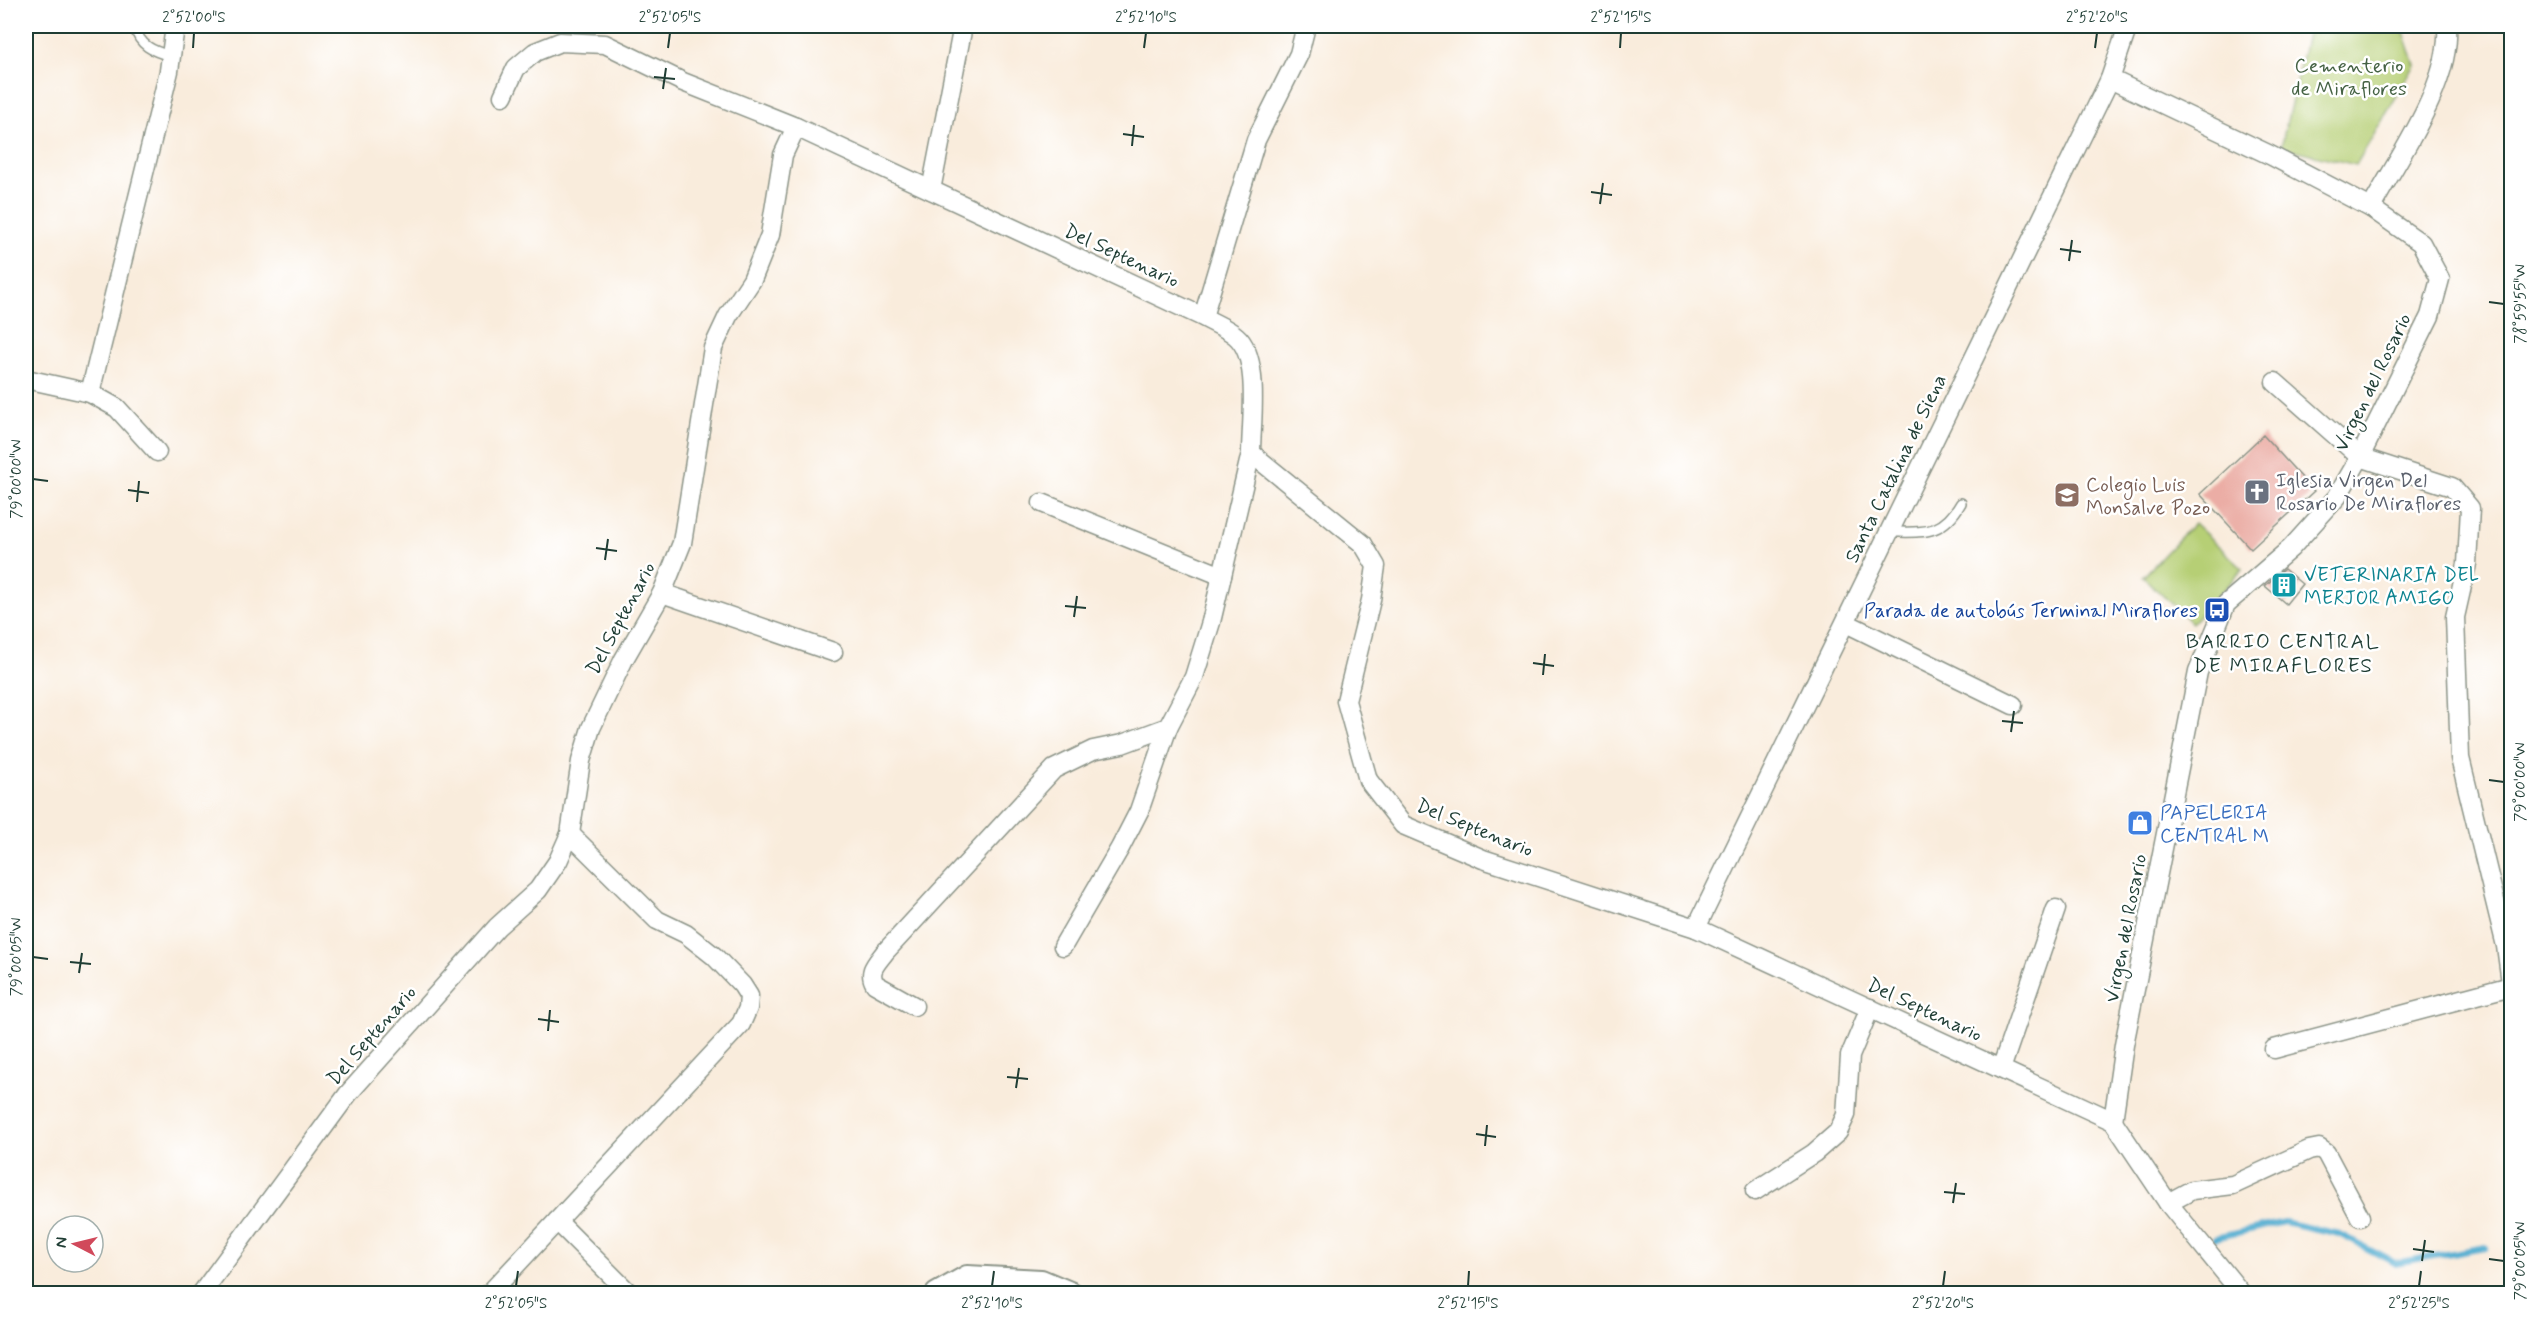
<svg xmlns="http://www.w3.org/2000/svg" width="2537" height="1319" viewBox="0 0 2537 1319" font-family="Mynerve,sans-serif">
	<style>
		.green { fill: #b6cf74; stroke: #6a8654; stroke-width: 1.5 }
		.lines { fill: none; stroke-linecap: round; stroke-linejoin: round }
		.stream { stroke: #52add0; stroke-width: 6 }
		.building { fill: #ebada5 }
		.service-casing { stroke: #8c9488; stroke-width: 12 }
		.minor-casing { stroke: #8c9488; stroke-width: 21 }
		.tertiary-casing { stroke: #8c9488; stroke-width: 26 }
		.service { stroke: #fff; stroke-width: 9 }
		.minor { stroke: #fff; stroke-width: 18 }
		.tertiary { stroke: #fff; stroke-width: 22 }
		.ticks { fill: none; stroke: #1f3d34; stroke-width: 2 }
		.labels { text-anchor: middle; stroke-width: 5; stroke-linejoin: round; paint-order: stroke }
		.park-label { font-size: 20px; fill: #456244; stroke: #fff }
		.street-label { font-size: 20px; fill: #1f3d34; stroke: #fff }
		.worship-label { font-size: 20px; fill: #5b616d; stroke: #fff; text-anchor: start }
		.education-label { font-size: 20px; fill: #785e54; stroke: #fff; text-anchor: start }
		.culture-label { font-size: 20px; fill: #0d838f; stroke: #fff; text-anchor: start }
		.transit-label { font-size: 20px; fill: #164399; stroke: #fff; text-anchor: end }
		.shop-label { font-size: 20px; fill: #366cbe; stroke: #fff; text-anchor: start }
		.neighbourhood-label { font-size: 21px; letter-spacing: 1.5px; fill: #1f3d34; stroke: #fff }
		.neatline { fill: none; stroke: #1f3d34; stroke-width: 2 }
		.ticks-label { font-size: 15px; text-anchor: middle; fill: #1f3d34 }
	</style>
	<rect width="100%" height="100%" fill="#fff"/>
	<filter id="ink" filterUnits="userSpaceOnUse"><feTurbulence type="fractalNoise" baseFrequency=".0167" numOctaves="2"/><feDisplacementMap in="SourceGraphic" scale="12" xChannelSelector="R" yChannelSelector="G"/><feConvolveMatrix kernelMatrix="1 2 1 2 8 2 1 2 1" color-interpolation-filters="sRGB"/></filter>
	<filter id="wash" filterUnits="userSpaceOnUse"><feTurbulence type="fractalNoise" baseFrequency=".008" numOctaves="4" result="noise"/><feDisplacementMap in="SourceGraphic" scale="24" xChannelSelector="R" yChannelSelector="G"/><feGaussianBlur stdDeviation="1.35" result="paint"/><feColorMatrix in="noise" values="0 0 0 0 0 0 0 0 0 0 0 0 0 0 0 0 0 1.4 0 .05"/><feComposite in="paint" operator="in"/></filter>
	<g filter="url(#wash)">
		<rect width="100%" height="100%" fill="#f9ecdc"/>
		<!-- green -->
		<g class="green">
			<path d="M2309 26H2402L2415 65 2356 165 2281 147Z"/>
			<path d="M2194 523 2243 569 2192 623 2143 577Z"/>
		</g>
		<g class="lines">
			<!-- stream -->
			<path class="stream" d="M2215 1238 2284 1222 2339 1234 2395 1263 2486 1247"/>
		</g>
		<g id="blocks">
			<!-- building -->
			<g class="building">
				<path d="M2263 435 2314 491 2251 549 2200 494Z"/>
				<path d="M2284 569 2302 584 2286 604 2265 586Z"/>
			</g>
		</g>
	</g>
	<g filter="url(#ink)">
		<use href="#blocks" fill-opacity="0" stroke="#8c9488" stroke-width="1.5"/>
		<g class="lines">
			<!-- service casing -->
			<g class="service-casing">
				<g id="service">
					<path d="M134 26C140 46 152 51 171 56"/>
					<path d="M1889 532C1924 532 1942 536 1961 503"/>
				</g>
			</g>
			<!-- minor casing -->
			<g class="minor-casing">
				<g id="minor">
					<path d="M2110 79 2270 155 2371 208 2421 243 2440 279 2430 316 2360 457 2337 497 2291 548 2226 604 2198 672 2124 1045 2113 1121"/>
					<path d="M503 96 516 68 535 52 560 42 605 44 683 82 796 127"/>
					<path d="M931 190 963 26"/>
					<path d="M2371 208C2399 156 2451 85 2447 26"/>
					<path d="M1203 317 1256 140 1299 54 1306 26"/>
					<path d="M26 379 90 393 117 408 157 452"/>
					<path d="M2275 382 2360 457 2452 487 2470 508 2467 564 2455 617 2460 758 2506 946 2512 990"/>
					<path d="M90 393 169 71 175 26"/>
					<path d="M1042 503 1222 576"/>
					<path d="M662 593 833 652"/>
					<path d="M1846 623 2013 705"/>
					<path d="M1696 928 2110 79 2128 26"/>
					<path d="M1063 946 1120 848 1139 811 1168 727"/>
					<path d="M914 1006 875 984C867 971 877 963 885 952L1054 769 1093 750 1122 744 1168 727 1194 677 1211 622 1251 453"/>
					<path d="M2274 1049 2511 986"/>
					<path d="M2001 1069 2056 909"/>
					<path d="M1755 1191 1814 1153 1838 1132 1846 1115 1850 1056 1870 1008"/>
					<path d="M2168 1203 2192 1190 2233 1185 2309 1150 2319 1148 2326 1153 2360 1217"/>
					<path d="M557 1221 630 1294"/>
					<path d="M201 1294 348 1094 497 927 538 890 558 861 570 834 581 761 591 728 624 659 662 593 682 543 713 348 728 316 752 280 770 235 783 155 796 127 1203 317C1213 323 1227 328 1236 336 1261 357 1251 422 1251 453L1363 544 1376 566 1371 600 1346 701 1368 780 1403 825 1483 859 1696 928 2113 1121 2168 1203 2242 1294"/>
					<path d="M489 1294 741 1024 748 1008 749 996 742 985 714 956 686 934 657 920 570 834"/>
				</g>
			</g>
			<!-- tertiary casing -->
			<g class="tertiary-casing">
				<path id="tertiary" d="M937 1294 967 1277 1041 1281 1072 1294"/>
			</g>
			<!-- service -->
			<use href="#service" class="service"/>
			<!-- minor -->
			<use href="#minor" class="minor"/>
			<!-- tertiary -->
			<use href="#tertiary" class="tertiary"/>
		</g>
	</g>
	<!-- ticks -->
	<path class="ticks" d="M193 48 194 33M668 48 670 33M1144 48 1146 33M1620 48 1621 33M2095 48 2097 33M654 77 675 79M663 89 666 68M1123 134 1144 137M1132 146 1134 125M1591 192 1612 195M1600 204 1603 183M2060 249 2081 252M2069 261 2072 240M2489 302 2504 304M33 479 48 481M128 490 149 493M137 502 139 481M596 548 617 551M605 560 608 539M1065 606 1086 608M1074 617 1077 596M1533 663 1554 666M1543 675 1545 654M2002 721 2023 723M2011 732 2014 711M2489 780 2504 782M33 957 48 959M70 962 91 964M79 973 82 953M538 1019 559 1022M548 1031 550 1010M1007 1077 1028 1079M1016 1088 1019 1068M1476 1134 1496 1137M1485 1146 1487 1125M1944 1192 1965 1194M1953 1203 1956 1183M2413 1249 2434 1252M2489 1259 2504 1261M2422 1261 2425 1240M516 1286 518 1271M992 1286 994 1271M1468 1286 1469 1271M1943 1286 1945 1271M2419 1286 2421 1271"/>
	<!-- icons -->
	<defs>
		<g id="church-square" transform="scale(1.35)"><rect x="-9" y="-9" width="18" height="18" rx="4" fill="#6b7280" stroke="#fff"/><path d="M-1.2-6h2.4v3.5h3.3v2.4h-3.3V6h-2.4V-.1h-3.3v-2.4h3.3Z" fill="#fff"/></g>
		<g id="school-square" transform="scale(1.35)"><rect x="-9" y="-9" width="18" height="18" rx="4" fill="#8d6e63" stroke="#fff"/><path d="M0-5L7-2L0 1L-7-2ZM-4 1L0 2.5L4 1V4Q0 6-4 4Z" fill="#fff"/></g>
		<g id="building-square" transform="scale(1.35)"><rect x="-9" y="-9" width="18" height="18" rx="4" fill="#0f9aa8" stroke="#fff"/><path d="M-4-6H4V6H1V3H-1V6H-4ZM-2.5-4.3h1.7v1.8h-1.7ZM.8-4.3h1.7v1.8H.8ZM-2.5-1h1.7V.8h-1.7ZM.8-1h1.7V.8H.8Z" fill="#fff"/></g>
		<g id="bus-square" transform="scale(1.35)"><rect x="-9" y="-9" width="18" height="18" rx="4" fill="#1a4fb4" stroke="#fff"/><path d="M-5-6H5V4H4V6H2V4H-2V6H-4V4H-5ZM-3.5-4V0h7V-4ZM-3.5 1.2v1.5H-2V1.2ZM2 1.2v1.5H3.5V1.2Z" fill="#fff"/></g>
		<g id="shop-square" transform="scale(1.35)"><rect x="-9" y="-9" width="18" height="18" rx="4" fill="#3f7fe0" stroke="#fff"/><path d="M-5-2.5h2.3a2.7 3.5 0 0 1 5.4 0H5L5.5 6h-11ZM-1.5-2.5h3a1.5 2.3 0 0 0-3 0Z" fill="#fff"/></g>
	</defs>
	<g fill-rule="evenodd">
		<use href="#church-square" x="2257" y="492"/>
		<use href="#school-square" x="2067" y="495"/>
		<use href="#building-square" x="2284" y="585"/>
		<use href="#bus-square" x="2217" y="610"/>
		<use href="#shop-square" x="2140" y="823"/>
	</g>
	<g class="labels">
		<!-- park labels -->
		<g class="park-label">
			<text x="2349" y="72">Cementerio<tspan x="2349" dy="23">de Miraflores</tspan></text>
		</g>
		<!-- street labels -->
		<g class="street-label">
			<text transform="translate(1122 255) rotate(25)" y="7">Del Septenario</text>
			<text transform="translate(2372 382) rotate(-64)" y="7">Virgen del Rosario</text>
			<text transform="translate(1895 468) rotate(-64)" y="7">Santa Catalina de Siena</text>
			<text transform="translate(620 618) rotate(-62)" y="7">Del Septenario</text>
			<text transform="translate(1475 827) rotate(22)" y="7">Del Septenario</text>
			<text transform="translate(2125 928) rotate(-79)" y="7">Virgen del Rosario</text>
			<text transform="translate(1925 1009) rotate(25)" y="7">Del Septenario</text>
			<text transform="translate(371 1035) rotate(-49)" y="7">Del Septenario</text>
		</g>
		<!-- worship labels -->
		<g class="worship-label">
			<text x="2276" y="487">Iglesia Virgen Del<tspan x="2276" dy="23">Rosario De Miraflores</tspan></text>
		</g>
		<!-- education labels -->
		<g class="education-label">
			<text x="2086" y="491">Colegio Luis<tspan x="2086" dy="23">Monsalve Pozo</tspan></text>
		</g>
		<!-- culture labels -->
		<g class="culture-label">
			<text x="2304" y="581">VETERINARIA DEL<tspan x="2304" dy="23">MERJOR AMIGO</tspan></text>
		</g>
		<!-- transit labels -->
		<g class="transit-label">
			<text x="2198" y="617">Parada de autobús Terminal Miraflores</text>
		</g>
		<!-- shop labels -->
		<g class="shop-label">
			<text x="2160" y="819">PAPELERIA<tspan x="2160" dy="23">CENTRAL M</tspan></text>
		</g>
		<!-- neighbourhood labels -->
		<g class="neighbourhood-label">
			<text x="2283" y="648">BARRIO CENTRAL<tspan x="2283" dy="24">DE MIRAFLORES</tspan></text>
		</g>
	</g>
	<!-- margin -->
	<rect width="2537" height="1319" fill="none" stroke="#fff" stroke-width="66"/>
	<!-- north arrow -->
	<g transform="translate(75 1244) rotate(277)"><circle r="28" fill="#ffffff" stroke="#a5b1ae" stroke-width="1.5"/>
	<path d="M0-4.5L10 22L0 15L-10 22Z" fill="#d1495b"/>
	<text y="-9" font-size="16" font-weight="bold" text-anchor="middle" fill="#1f3d34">N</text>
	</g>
	<rect x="33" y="33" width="2471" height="1253" class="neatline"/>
	<g class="ticks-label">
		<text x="194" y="22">2°52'00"S</text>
		<text x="670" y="22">2°52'05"S</text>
		<text x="1146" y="22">2°52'10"S</text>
		<text x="1621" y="22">2°52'15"S</text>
		<text x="2097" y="22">2°52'20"S</text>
		<text transform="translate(2520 304) rotate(-90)" y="5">78°59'55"W</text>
		<text transform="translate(16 479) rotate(-90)" y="5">79°00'00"W</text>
		<text transform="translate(2520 782) rotate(-90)" y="5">79°00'00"W</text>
		<text transform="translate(16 957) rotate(-90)" y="5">79°00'05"W</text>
		<text transform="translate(2520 1261) rotate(-90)" y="5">79°00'05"W</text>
		<text x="516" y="1308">2°52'05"S</text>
		<text x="992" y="1308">2°52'10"S</text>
		<text x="1468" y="1308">2°52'15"S</text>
		<text x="1943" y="1308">2°52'20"S</text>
		<text x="2419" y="1308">2°52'25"S</text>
	</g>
</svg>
